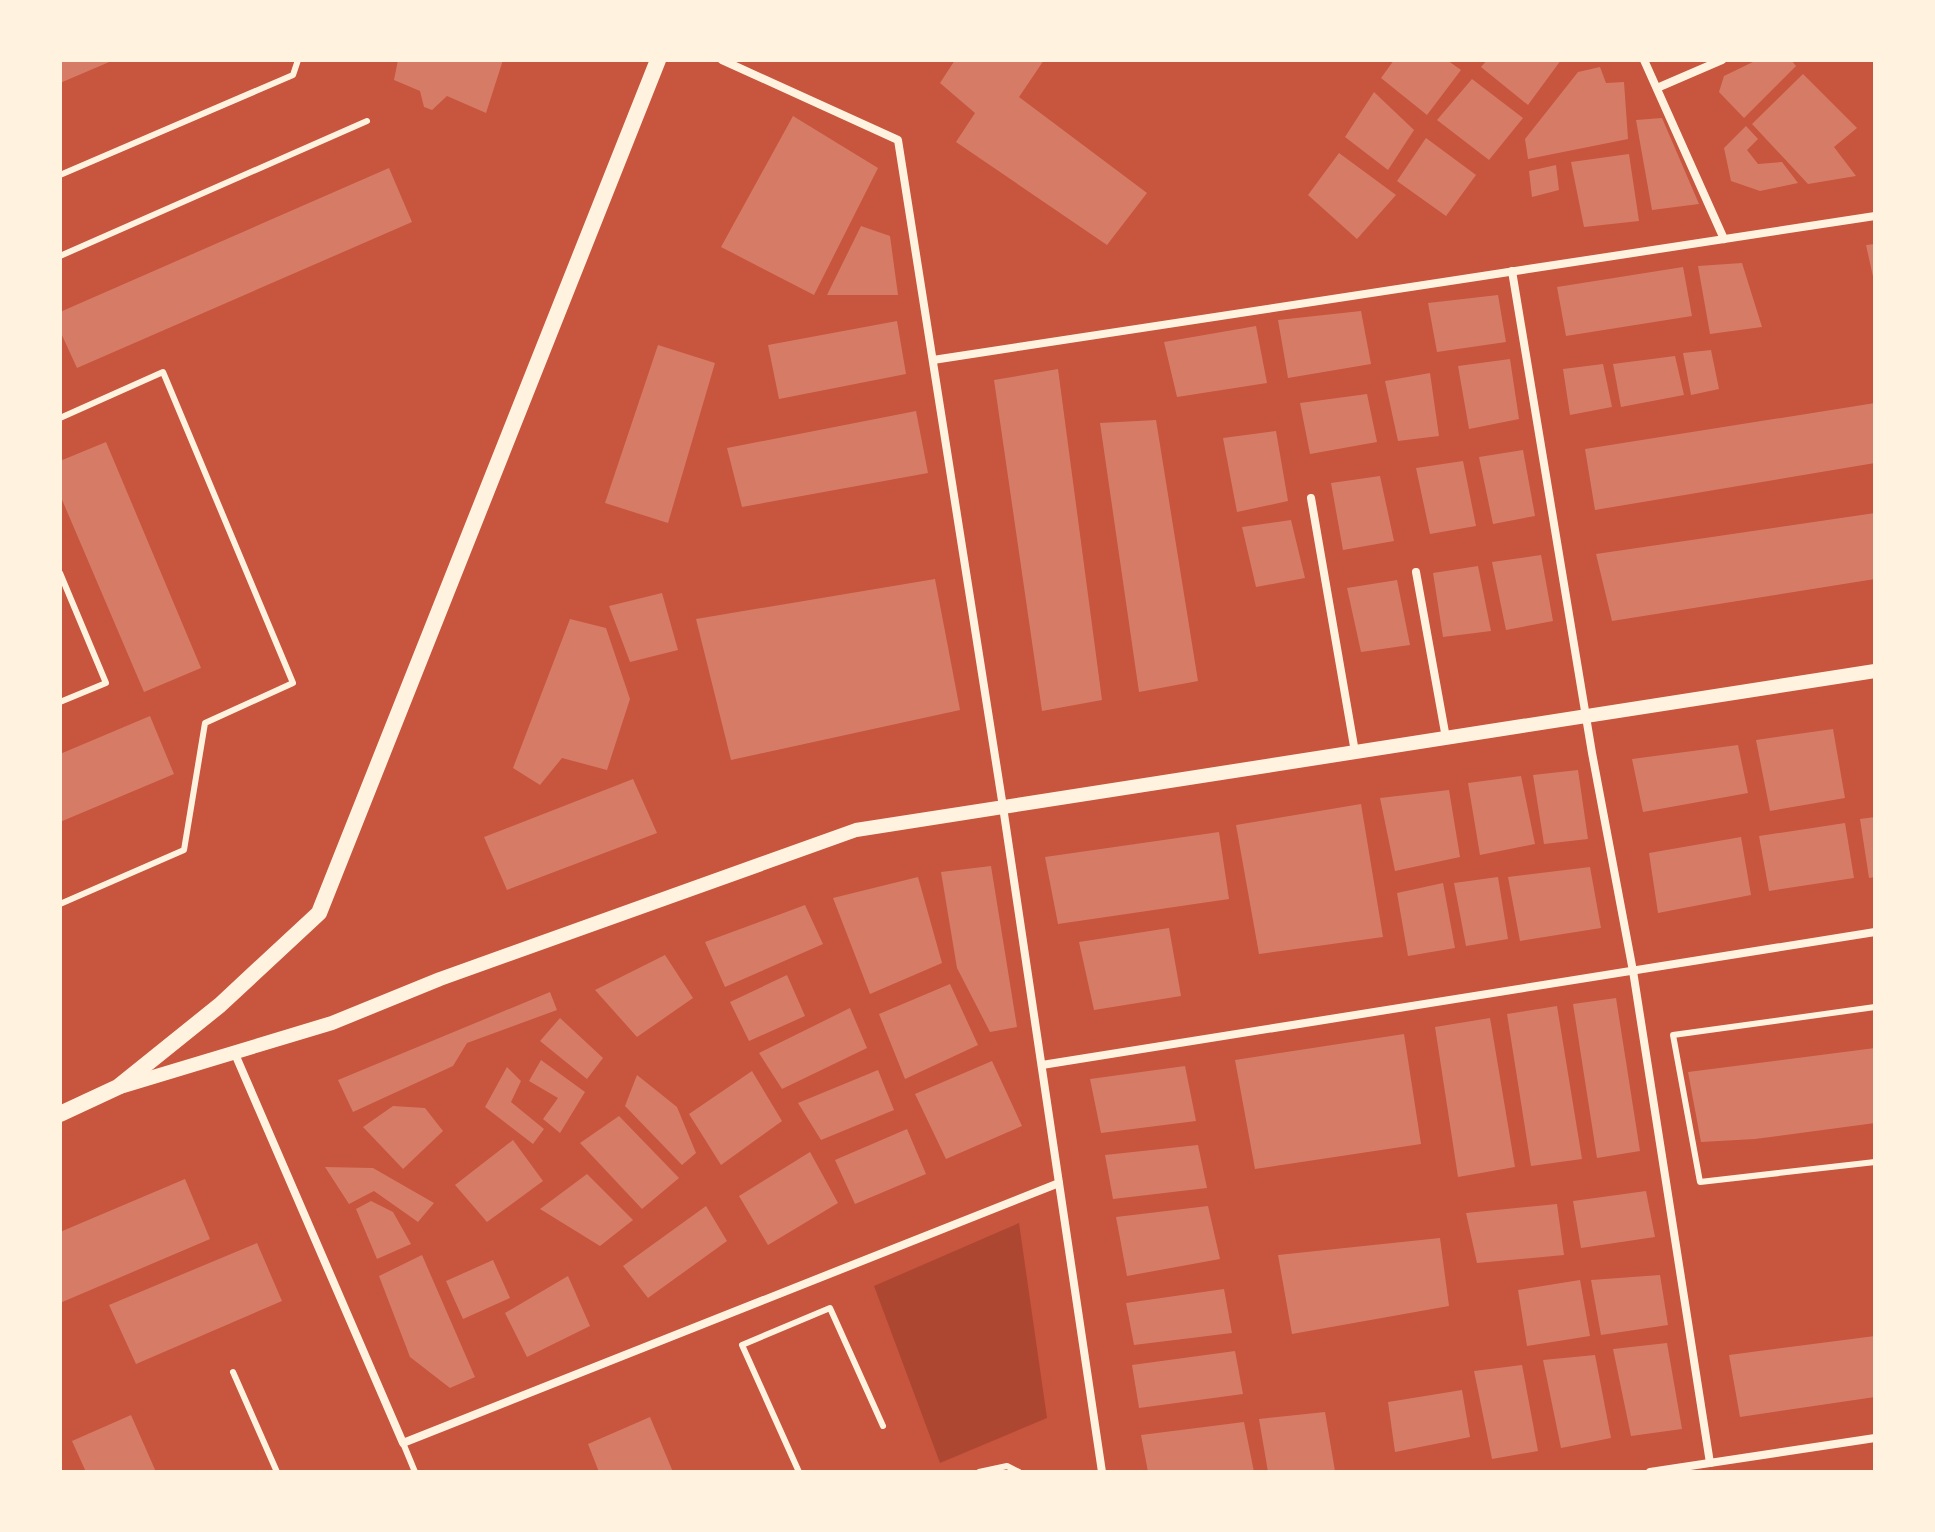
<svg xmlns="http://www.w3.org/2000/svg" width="1935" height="1532" viewBox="0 0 1935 1532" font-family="'PT Sans Narrow',sans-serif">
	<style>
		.green { fill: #ae4732 }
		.building { fill: #d67c66 }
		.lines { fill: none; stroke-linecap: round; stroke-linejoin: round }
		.service { stroke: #fff3e0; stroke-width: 6 }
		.minor { stroke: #fff3e0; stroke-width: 8 }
		.tertiary { stroke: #fff3e0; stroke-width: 14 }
		.secondary { stroke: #fff3e0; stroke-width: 16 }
	</style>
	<rect width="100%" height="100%" fill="#c8553d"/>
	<!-- green -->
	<path class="green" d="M1019 1223 1047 1418 940 1463 874 1286Z"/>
	<!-- building -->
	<g class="building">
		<path d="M60 60H114L60 83Z"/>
		<path d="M398 60H503L486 113 447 96 432 110 424 107 420 91 394 80Z"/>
		<path d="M955 60H1044L1019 97 1147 193 1107 245 956 142 975 113 940 83Z"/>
		<path d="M1394 60H1447L1461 70 1427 115 1381 78Z"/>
		<path d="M1487 60H1561L1528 105 1481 67Z"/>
		<path d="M1757 60H1791L1796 66 1744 118 1719 92 1724 76Z"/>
		<path d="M1600 67 1606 83 1624 82 1628 139 1528 159 1525 139 1578 72Z"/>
		<path d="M1803 74 1857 128 1834 147 1856 176 1808 184 1752 124Z"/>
		<path d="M1472 79 1523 118 1489 160 1437 120Z"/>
		<path d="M1374 92 1414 130 1388 170 1345 137Z"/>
		<path d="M793 116 878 168 814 295 721 247Z"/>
		<path d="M1662 118 1699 204 1652 210 1636 120Z"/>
		<path d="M1746 126 1758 139 1747 150 1758 164 1782 162 1798 183 1760 191 1731 181 1724 148Z"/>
		<path d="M1426 138 1476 175 1446 216 1397 181Z"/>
		<path d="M1339 153 1396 195 1357 239 1308 195Z"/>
		<path d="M1629 154 1639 221 1584 227 1571 162Z"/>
		<path d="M1556 165 1559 190 1532 197 1529 171Z"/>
		<path d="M389 168 412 222 77 368 60 331V312Z"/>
		<path d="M861 226 890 236 898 295H827Z"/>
		<path d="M1875 244V281H1874L1866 245Z"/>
		<path d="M1742 263 1762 327 1710 334 1698 266Z"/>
		<path d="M1683 267 1692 316 1566 336 1557 287Z"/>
		<path d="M1498 295 1506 342 1437 352 1428 303Z"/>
		<path d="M1361 311 1371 364 1288 378 1278 320Z"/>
		<path d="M897 321 906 374 779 399 768 345Z"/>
		<path d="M1256 326 1267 383 1177 397 1164 342Z"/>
		<path d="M658 345 715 363 668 523 605 503Z"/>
		<path d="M1711 350 1719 389 1691 395 1683 353Z"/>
		<path d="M1675 356 1684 395 1621 407 1613 364Z"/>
		<path d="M1510 359 1519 419 1469 429 1458 366Z"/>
		<path d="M1603 364 1612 407 1570 415 1563 369Z"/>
		<path d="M1058 369 1102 700 1042 711 994 380Z"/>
		<path d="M1430 373 1439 436 1398 441 1385 381Z"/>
		<path d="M1367 394 1377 442 1310 454 1300 403Z"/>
		<path d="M1875 403V463L1595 510 1585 449Z"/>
		<path d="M916 411 928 473 742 507 727 448Z"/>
		<path d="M1156 420 1198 681 1139 692 1100 423Z"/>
		<path d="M1276 431 1288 501 1237 512 1223 438Z"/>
		<path d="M106 442 201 668 144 692 60 495V461Z"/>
		<path d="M1523 450 1535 516 1493 524 1479 457Z"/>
		<path d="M1463 461 1476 526 1430 534 1416 468Z"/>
		<path d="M1380 476 1394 541 1343 550 1331 483Z"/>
		<path d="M1875 513V579L1612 621 1596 554Z"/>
		<path d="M1291 520 1305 578 1256 587 1242 527Z"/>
		<path d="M1541 555 1553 621 1506 630 1492 562Z"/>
		<path d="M1478 566 1491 631 1443 637 1433 573Z"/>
		<path d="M935 579 960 710 731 760 696 619Z"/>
		<path d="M1397 580 1410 645 1361 652 1347 588Z"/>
		<path d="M662 593 678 650 630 662 609 606Z"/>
		<path d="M570 619 606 628 630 699 607 770 562 758 540 785 513 768Z"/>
		<path d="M150 716 174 774 60 822V754Z"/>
		<path d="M1833 729 1845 798 1770 811 1756 740Z"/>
		<path d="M1738 745 1748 793 1643 812 1632 759Z"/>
		<path d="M1578 770 1588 839 1544 844 1533 775Z"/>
		<path d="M1521 776 1535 844 1480 855 1468 783Z"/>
		<path d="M633 779 657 833 507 890 484 837Z"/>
		<path d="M1449 790 1460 857 1395 871 1380 798Z"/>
		<path d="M1361 804 1383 937 1259 954 1236 825Z"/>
		<path d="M1875 817V877L1869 878 1860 819Z"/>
		<path d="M1845 823 1854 878 1769 891 1759 836Z"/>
		<path d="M1219 832 1229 899 1058 924 1045 857Z"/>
		<path d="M1741 837 1751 895 1658 913 1649 853Z"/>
		<path d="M991 866 1017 1027 990 1032 957 968 941 872Z"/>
		<path d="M1590 867 1601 928 1520 941 1508 877Z"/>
		<path d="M918 877 942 963 870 994 833 898Z"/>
		<path d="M1498 877 1508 939 1466 946 1454 883Z"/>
		<path d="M1443 883 1455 948 1408 956 1397 893Z"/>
		<path d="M805 905 823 944 725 987 705 942Z"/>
		<path d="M1169 928 1181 996 1094 1010 1079 942Z"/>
		<path d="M665 955 693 998 637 1037 595 990Z"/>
		<path d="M787 975 805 1016 749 1041 730 1002Z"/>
		<path d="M950 984 978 1045 905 1079 879 1014Z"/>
		<path d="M550 992 557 1010 467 1043 453 1066 353 1112 338 1080Z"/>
		<path d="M1616 998 1640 1151 1597 1158 1573 1004Z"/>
		<path d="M1557 1006 1582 1159 1531 1166 1507 1014Z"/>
		<path d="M850 1008 867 1048 782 1089 759 1053Z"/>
		<path d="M560 1018 603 1058 587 1079 540 1041Z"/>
		<path d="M1490 1018 1515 1167 1458 1177 1435 1027Z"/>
		<path d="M1404 1034 1421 1144 1255 1169 1235 1060Z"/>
		<path d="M1875 1048V1123L1755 1139 1701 1142 1688 1072Z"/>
		<path d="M541 1060 585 1092 560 1133 543 1119 558 1098 529 1081Z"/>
		<path d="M992 1061 1022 1126 946 1159 915 1094Z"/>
		<path d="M1185 1066 1196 1121 1101 1133 1090 1079Z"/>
		<path d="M507 1067 521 1081 511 1102 544 1129 533 1144 485 1107Z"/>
		<path d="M878 1070 894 1110 821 1140 798 1103Z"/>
		<path d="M752 1071 782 1121 721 1165 689 1114Z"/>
		<path d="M637 1075 677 1107 696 1153 682 1165 625 1106Z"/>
		<path d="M393 1106 425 1108 443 1131 403 1169 363 1127Z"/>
		<path d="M619 1116 679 1178 642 1209 580 1143Z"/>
		<path d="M907 1129 926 1174 855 1204 835 1160Z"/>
		<path d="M513 1140 543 1181 487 1222 455 1185Z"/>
		<path d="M1198 1145 1207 1188 1113 1199 1105 1155Z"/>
		<path d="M810 1152 838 1203 768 1245 739 1196Z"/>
		<path d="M325 1167 373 1168 434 1203 418 1222 374 1191 349 1204Z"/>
		<path d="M587 1174 633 1220 600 1246 540 1209Z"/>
		<path d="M185 1179 210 1239 60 1303V1232Z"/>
		<path d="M1646 1191 1655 1237 1581 1248 1573 1201Z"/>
		<path d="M371 1201 393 1212 411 1244 377 1259 356 1209Z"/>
		<path d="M1557 1204 1564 1255 1477 1263 1466 1213Z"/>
		<path d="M706 1206 727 1241 648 1298 623 1266Z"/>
		<path d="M1208 1206 1220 1259 1127 1276 1116 1217Z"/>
		<path d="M1440 1238 1449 1306 1292 1334 1278 1255Z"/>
		<path d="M257 1243 282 1301 136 1364 109 1305Z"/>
		<path d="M422 1255 475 1377 450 1388 410 1357 379 1276Z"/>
		<path d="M493 1260 510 1298 463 1319 446 1281Z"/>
		<path d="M1660 1275 1668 1325 1601 1335 1591 1280Z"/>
		<path d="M568 1276 590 1326 527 1357 505 1313Z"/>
		<path d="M1580 1280 1590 1336 1527 1346 1518 1290Z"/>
		<path d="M1224 1289 1232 1333 1134 1345 1126 1303Z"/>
		<path d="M1875 1336V1397L1740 1417 1729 1355Z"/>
		<path d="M1667 1343 1682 1429 1631 1436 1613 1349Z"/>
		<path d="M1235 1351 1243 1394 1139 1408 1132 1365Z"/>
		<path d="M1595 1355 1611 1438 1561 1448 1543 1360Z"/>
		<path d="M1522 1365 1538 1451 1492 1459 1474 1371Z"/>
		<path d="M1462 1390 1470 1437 1395 1452 1388 1402Z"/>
		<path d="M1325 1412 1335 1471 1268 1472 1259 1419Z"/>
		<path d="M131 1415 156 1472H86L72 1441Z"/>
		<path d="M650 1417 673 1472H599L588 1444Z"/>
		<path d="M1244 1422 1254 1472H1148L1141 1435Z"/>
	</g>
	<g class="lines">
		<!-- service -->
		<g class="service">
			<path d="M60 175 293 75 298 60"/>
			<path d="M60 256 367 121"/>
			<path d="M60 418 163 372 293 683 205 723 184 850 60 904"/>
			<path d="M60 573 106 683 60 702"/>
			<path d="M1875 1007 1673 1035 1700 1182 1875 1162"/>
			<path d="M233 1372 277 1472"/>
			<path d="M403 1443 415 1472"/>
			<path d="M799 1472 742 1345 830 1308 883 1426"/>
			<path d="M979 1472 1007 1466 1019 1472"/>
		</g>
		<!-- minor -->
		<g class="minor">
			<path d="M722 60 898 140 1003 807 1102 1472"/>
			<path d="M1644 60 1724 239"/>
			<path d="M1657 88 1722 60"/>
			<path d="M1512 271 1592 753 1633 971 1710 1463"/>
			<path d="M933 360 1875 216"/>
			<path d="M1311 498 1355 752"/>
			<path d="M1416 572 1446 738"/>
			<path d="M235 1054 403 1443 1059 1183"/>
			<path d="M1042 1065 1875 932"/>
			<path d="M1650 1472 1875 1438"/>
		</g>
		<!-- tertiary -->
		<path class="tertiary" d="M120 1087 332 1023 440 979 856 830 1875 671"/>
		<!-- secondary -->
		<path class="secondary" d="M60 1114 118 1087 220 1005 319 913 658 60"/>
	</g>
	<!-- border -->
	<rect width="1935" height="1532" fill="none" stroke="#fff3e0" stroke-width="124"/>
</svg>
